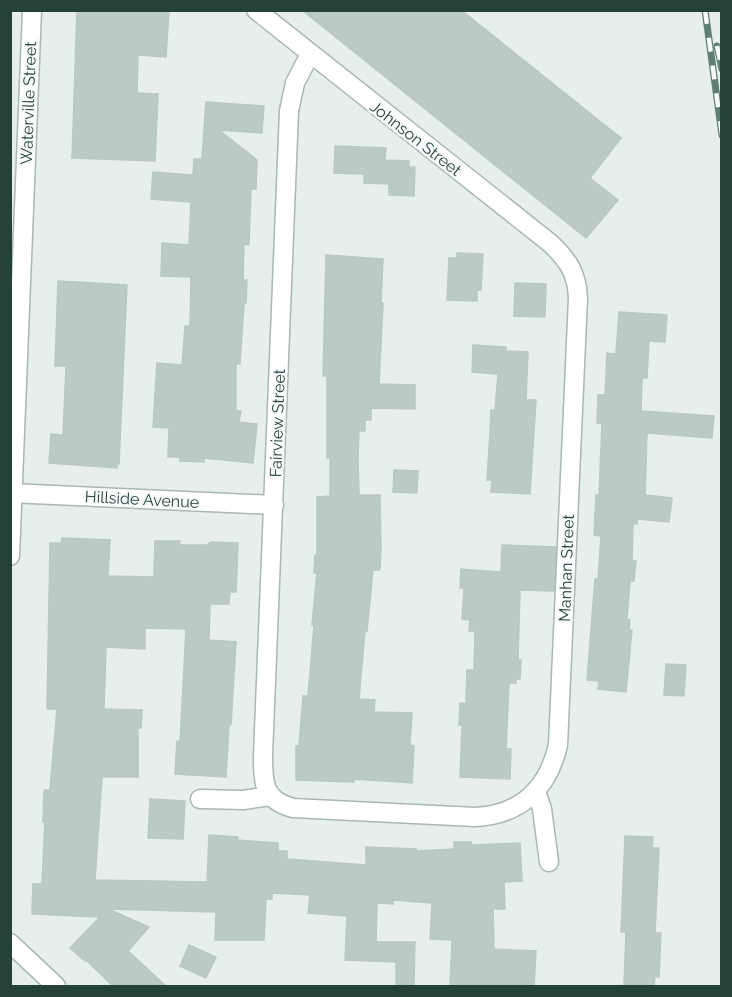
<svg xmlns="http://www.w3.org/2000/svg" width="732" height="997" viewBox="0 0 732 997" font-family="Raleway,sans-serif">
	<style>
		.building { fill: #bbcac4; stroke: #b8c9c2; stroke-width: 1.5 }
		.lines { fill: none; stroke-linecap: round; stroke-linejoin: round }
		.minor-casing { stroke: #a8b8b2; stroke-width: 21 }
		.minor { stroke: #fff; stroke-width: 18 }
		.rail-casing { stroke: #5f7d75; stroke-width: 7 }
		.rail { stroke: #f7fbf9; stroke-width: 4.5; stroke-dasharray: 14; stroke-linecap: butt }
		.labels { text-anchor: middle; stroke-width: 5; stroke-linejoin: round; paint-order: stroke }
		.street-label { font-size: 16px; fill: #24423a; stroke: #f7fbf9 }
	</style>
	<rect width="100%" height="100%" fill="#e6efeb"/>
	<!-- building -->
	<g class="building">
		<path d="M77 10H169L166 57 138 55 137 93 158 94 155 161 72 158Z"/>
		<path d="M302 10H461L621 138 590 178 618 200 586 238Z"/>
		<path d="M206 102 264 106 262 133 219 130 257 160 256 189H251L249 245 244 244 243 280H247L246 303H244L240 364H236V411H241L239 422 257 424 253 463 204 458V462L180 461V457H168L169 428 153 427 157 363 182 365 185 326H190L191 277 161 276 162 243 189 245 191 202 151 199 153 172 193 175 194 159H202Z"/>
		<path d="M335 146 386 148 385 160 409 161V167H415L414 196 389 195V184L364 183V174L334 173Z"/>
		<path d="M457 253 483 254 481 290H477V301L447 300 449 258H457Z"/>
		<path d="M326 255 383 259 381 303H383L379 384 415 385V409L371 408V420H365V431H359L358 459 359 495H380L381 549 380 570H373L367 631 365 630 359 699 375 700 374 712 412 713 410 745 414 746 412 783 354 779V782L296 780V746H299L303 696H308L314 625H312L317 573H314L315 555H317V497L330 496V458H327V376H323Z"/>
		<path d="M58 281 127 285 119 464 117 463V468L49 463 51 434 63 435 66 366H55Z"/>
		<path d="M515 283 546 284 545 317 514 316Z"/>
		<path d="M619 312 667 315 665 342 649 341 647 378H642L641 411 714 416 712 438 647 433 645 495 672 498 669 522 637 519V524H633L632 561H636L634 581H630L627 619 630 620 629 630H632L626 692 598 689 599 681 587 680 595 579H598L601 536 594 535 596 495H599L602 423H597L598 395H605L607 353 616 354Z"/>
		<path d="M473 345 506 347V351L528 352 526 400H536L530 494 491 492 492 480H487L490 433 491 410H495L498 374 472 372Z"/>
		<path d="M394 470 418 471 417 493 393 492Z"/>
		<path d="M62 538 110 540 108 576 154 577 155 541H180L179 545H207L211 542 238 543 236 592H230L229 604H210L209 640 236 642 231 725H229L226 777 175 774 177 741 180 742 186 629 145 628V649L106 647 104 709 142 710 141 728H138V777H102L95 880 207 882 209 835 238 837 237 840 278 843V851H287V859L366 865V847L416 849V851L454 849V842H471V845L520 843 522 881 504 882 505 909H493L494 949 536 951 534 987H450L452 940 430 939 432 903 393 900V904L377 903 376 942H415L414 985H396V962L345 960 347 916 308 913 310 895 272 893V899H266L264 940H215L216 912 108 909 149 927 128 951 167 987H114L86 960 85 961 70 948 100 917 32 914 33 884H42L45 822H43L44 790H50L57 709H47L50 543H61Z"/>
		<path d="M502 545 556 547 554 591 520 590 518 660H521L520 679H516V683H509L506 749H511L510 779 460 777 462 725H459L460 703 466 704 467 670H474L475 631H469L470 620 462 619 464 588H460L461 569 501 572Z"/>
		<path d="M666 664 686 665 684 696 664 695Z"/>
		<path d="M150 799 185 801 183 839 148 838Z"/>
		<path d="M625 836 653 837 652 848H659L655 933H661L659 977 655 976 654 987 624 986 626 932H621Z"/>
		<path d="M189 945 216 957 206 978 180 966Z"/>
	</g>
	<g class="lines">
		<!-- minor casing -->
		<g class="minor-casing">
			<g id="minor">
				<path d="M256 10 550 243C568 260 577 273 578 298L558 745C548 789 520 815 475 817L293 808C263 800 263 783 263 755L289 111 295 83 310 54"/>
				<path d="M10 493 274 505"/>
				<path d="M10 556 32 10"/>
				<path d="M536 791 542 809 549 862"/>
				<path d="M200 799 243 800 270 796"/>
				<path d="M10 943 56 986"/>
			</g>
		</g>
		<!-- minor -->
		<use href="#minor" class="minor"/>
		<!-- rail casing -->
		<g class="rail-casing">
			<g id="rail">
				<path d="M705 10 722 135"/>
				<path d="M717 46 722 69"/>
			</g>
		</g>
		<!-- rail -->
		<use href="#rail" class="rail"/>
	</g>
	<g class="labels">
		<!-- street labels -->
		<g class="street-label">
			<text transform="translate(28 103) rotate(-88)" y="6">Waterville Street</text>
			<text transform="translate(416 138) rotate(38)" y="6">Johnson Street</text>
			<text transform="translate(277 423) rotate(-88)" y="6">Fairview Street</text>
			<text transform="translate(142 499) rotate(3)" y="6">Hillside Avenue</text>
			<text transform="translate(566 568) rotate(-88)" y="6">Manhan Street</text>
		</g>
	</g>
	<!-- border -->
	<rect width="732" height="997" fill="none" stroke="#24423a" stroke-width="24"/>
</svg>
